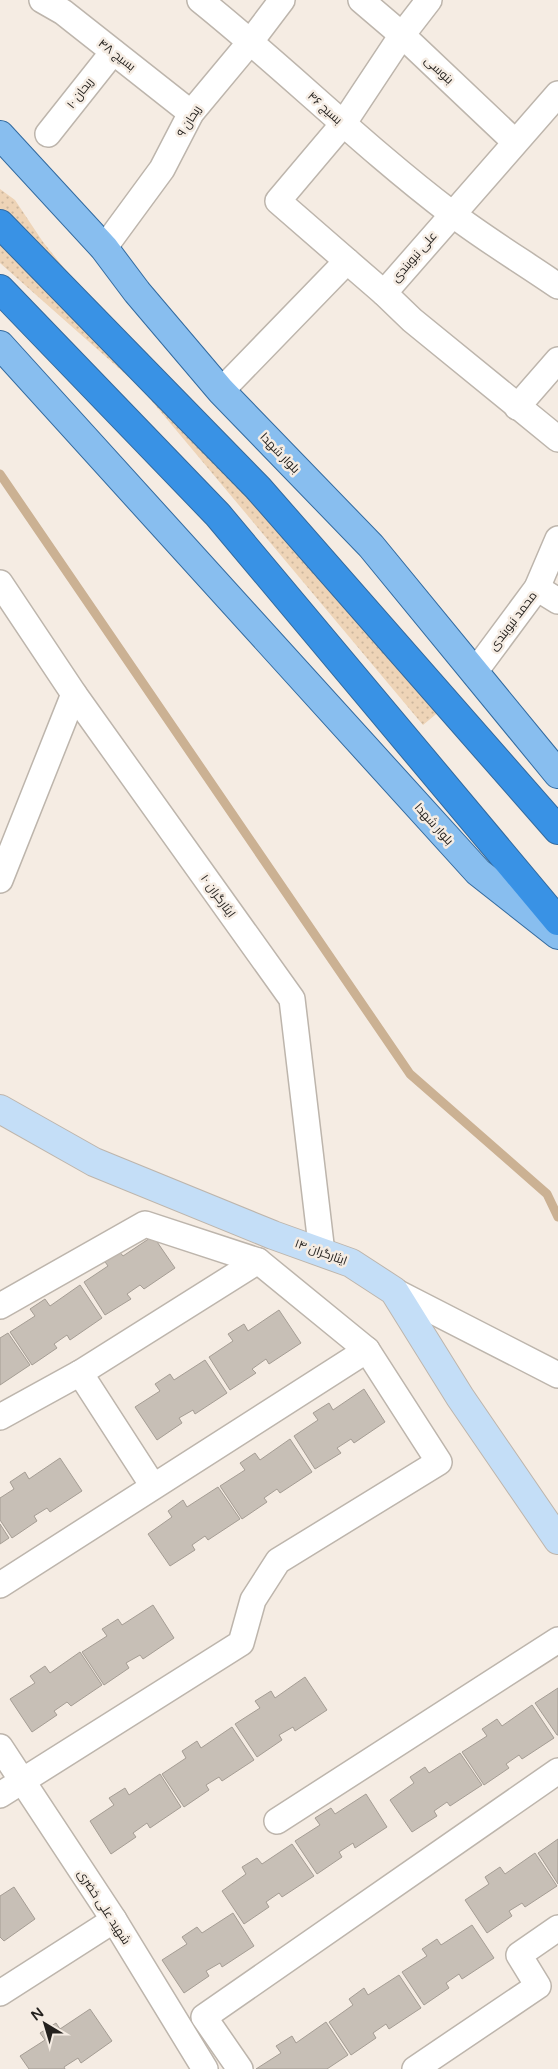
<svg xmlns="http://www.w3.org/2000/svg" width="558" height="2069" viewBox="0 0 558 2069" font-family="'Varela Round',Cairo,sans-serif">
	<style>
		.grass { fill: url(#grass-dots) }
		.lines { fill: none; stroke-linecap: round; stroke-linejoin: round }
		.stream { stroke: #cbb193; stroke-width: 9 }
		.building { fill: #c7bfb6; stroke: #a59d94 }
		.street-casing { stroke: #bdb5ac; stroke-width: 28 }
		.secondary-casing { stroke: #bdb5ac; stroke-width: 30 }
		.primary-casing { stroke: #326a9f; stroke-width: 30 }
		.highway-casing { stroke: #326a9f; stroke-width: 30 }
		.street { stroke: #fff; stroke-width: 25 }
		.secondary { stroke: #c4def7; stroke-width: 28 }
		.primary { stroke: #88beef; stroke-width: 28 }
		.highway { stroke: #3992e5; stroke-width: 28 }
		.labels { text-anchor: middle; stroke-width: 5; stroke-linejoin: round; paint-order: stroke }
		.street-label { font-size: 12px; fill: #24211e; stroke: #f5ece3 }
	</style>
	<defs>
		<pattern id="grass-dots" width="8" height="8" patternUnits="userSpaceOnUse" patternTransform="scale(1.25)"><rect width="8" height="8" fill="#eed4b7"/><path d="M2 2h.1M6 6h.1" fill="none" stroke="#ccb69d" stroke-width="1.8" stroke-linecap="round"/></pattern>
	</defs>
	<rect width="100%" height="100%" fill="#f5ece3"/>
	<!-- grass -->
	<path class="grass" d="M0 189 15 200 43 242 98 310 441 710 423 725 140 387 0 263Z"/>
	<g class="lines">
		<!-- stream -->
		<path class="stream" d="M0 474 410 1074 547 1194 558 1217"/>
	</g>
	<!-- building -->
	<g class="building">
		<path d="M153 1236 175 1268 144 1289 140 1285 127 1294 131 1299 105 1315 84 1282 108 1266 103 1259 118 1250 123 1256Z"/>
		<path d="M80 1285 102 1318 70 1340 67 1335 54 1344 57 1348 32 1365 10 1332 35 1316 30 1309 45 1299 50 1306Z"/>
		<path d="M279 1310 301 1343 269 1364 266 1359 252 1369 256 1373 230 1390 209 1357 233 1341 228 1334 244 1324 248 1331Z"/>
		<path d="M8 1333 30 1365 0 1385V1338Z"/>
		<path d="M205 1360 227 1393 195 1414 193 1410 179 1418 182 1423 157 1440 135 1407 160 1391 155 1384 170 1374 174 1380Z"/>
		<path d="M364 1389 385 1422 354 1443 351 1439 337 1448 341 1453 315 1469 294 1436 318 1420 313 1413 329 1403 333 1410Z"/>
		<path d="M290 1439 312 1472 280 1493 277 1489 264 1498 267 1502 242 1519 220 1486 245 1470 240 1463 255 1453 260 1460Z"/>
		<path d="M60 1458 82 1491 50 1512 47 1508 34 1516 37 1521 12 1538 0 1520V1498L14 1489 10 1482 25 1472 29 1479Z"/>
		<path d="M218 1487 240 1519 208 1540 205 1536 192 1545 195 1550 170 1566 148 1534 172 1517 168 1511 183 1500 187 1507Z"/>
		<path d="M0 1524 9 1538 0 1544Z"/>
		<path d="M153 1605 174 1638 143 1659 140 1655 126 1663 129 1668 104 1685 82 1652 107 1636 102 1629 118 1619 122 1625Z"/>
		<path d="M80 1652 102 1685 71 1706 67 1702 54 1711 57 1715 32 1732 10 1699 35 1683 30 1676 45 1666 50 1673Z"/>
		<path d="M305 1677 327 1710 295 1731 293 1727 279 1735 282 1740 257 1757 235 1724 260 1708 255 1701 271 1691 275 1698Z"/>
		<path d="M558 1688V1735H557L535 1703Z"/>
		<path d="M532 1705 554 1738 522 1759 519 1755 506 1764 509 1768 484 1785 462 1752 487 1736 482 1729 497 1719 502 1726Z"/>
		<path d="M232 1727 254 1760 222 1781 219 1777 206 1785 209 1790 184 1807 162 1774 186 1758 182 1751 197 1741 201 1748Z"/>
		<path d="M460 1753 482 1785 450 1806 447 1802 434 1811 437 1816 412 1832 390 1800 414 1783 410 1777 425 1767 429 1773Z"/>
		<path d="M160 1774 181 1807 150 1828 147 1823 133 1833 136 1837 111 1854 90 1821 114 1805 109 1798 125 1788 129 1795Z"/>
		<path d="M366 1794 387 1827 355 1848 353 1843 339 1852 342 1857 317 1874 295 1841 320 1825 315 1818 331 1808 335 1814Z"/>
		<path d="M558 1839V1884L538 1853Z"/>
		<path d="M292 1844 314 1876 282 1897 279 1893 266 1902 269 1907 244 1924 222 1891 246 1874 242 1867 257 1858 262 1864Z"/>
		<path d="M535 1853 557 1886 525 1907 522 1903 509 1911 512 1916 487 1933 465 1900 489 1884 485 1877 500 1867 505 1874Z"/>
		<path d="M14 1887 35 1919 4 1941 0 1937V1896Z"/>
		<path d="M233 1913 254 1946 222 1967 220 1963 206 1971 209 1976 184 1993 162 1960 187 1944 182 1937 197 1927 202 1933Z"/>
		<path d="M472 1925 494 1958 462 1979 459 1974 446 1983 449 1988 424 2005 402 1972 427 1956 422 1949 437 1939 441 1945Z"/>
		<path d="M399 1975 421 2008 389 2029 386 2024 373 2033 376 2038 351 2055 329 2022 353 2005 349 1999 364 1988 368 1995Z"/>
		<path d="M90 2009 112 2041 81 2063 78 2058 64 2067 65 2069H29L20 2056 45 2040 40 2033 56 2023 60 2029Z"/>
		<path d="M326 2022 348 2055 327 2069H256L281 2053 276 2046 292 2036 296 2043Z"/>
	</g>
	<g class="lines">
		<!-- street casing -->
		<g class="street-casing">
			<g id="street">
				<path d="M42 0 63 12 191 113"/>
				<path d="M200 0C286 69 364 147 451 213 485 239 523 262 558 286"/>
				<path d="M361 0 402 35 515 142"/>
				<path d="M48 134 113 52"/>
				<path d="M104 248 162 169 191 113 251 41 282 0"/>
				<path d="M347 261 278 201 343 124 402 35 429 0"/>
				<path d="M384 293 412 320 558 439"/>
				<path d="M221 391 347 261 384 293 558 94"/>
				<path d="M517 407 558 360"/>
				<path d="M0 583 74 694 292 999 322 1253"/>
				<path d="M537 588 558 601"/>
				<path d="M474 673 537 588 558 539"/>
				<path d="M0 880 74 694"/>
				<path d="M394 1291 558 1375"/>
				<path d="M0 1306 145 1224 258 1261 367 1350 439 1462 278 1561 253 1600 241 1643 0 1795"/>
				<path d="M80 1373 153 1486"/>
				<path d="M0 1417 80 1373 258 1261"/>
				<path d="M0 1585 367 1350"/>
				<path d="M0 1747 114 1920 205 2069"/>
				<path d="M277 1821 558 1640"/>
				<path d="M0 1993 114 1920"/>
				<path d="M240 2069 204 2017 558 1771"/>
				<path d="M415 2069 538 1986 519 1955 558 1928"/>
			</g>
		</g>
		<!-- secondary casing -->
		<g class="secondary-casing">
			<path id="secondary" d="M0 1109 94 1162 273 1235 351 1263 394 1291 460 1397 558 1540"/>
		</g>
		<!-- primary casing -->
		<g class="primary-casing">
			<g id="primary">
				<path d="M0 135 104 248 137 292 221 391 371 546 558 774"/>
				<path d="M0 345 478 872 558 935"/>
			</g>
		</g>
		<!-- highway casing -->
		<g class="highway-casing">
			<g id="highway">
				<path d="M0 224 258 488 558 830"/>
				<path d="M0 289 218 515 558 921"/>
			</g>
		</g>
		<!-- street -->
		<use href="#street" class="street"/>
		<!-- secondary -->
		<use href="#secondary" class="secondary"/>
		<!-- primary -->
		<use href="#primary" class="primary"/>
		<!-- highway -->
		<use href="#highway" class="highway"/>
	</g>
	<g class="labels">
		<!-- street labels -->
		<g class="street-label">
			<text transform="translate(117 55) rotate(38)" y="4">بسیج ۴۸</text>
			<text transform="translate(439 70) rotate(43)" y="4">بنوسی</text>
			<text transform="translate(80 93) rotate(-52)" y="4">ریحان ۱۰</text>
			<text transform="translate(325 108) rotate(42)" y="4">بسیج ۴۶</text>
			<text transform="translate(189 121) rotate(-58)" y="4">ریحان ۹</text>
			<text transform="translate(414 257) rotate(-49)" y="4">علی نبوبندی</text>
			<text transform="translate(280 453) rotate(46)" y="4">بلوار شهدا</text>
			<text transform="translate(513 621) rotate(-53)" y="4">محمد نبوبندی</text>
			<text transform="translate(434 824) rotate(48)" y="4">بلوار شهدا</text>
			<text transform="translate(218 896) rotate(54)" y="4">ایثارگران ۱۰</text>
			<text transform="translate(321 1252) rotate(20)" y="4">ایثارگران ۱۴</text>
			<text transform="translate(104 1907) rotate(57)" y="4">شهید علی خضری</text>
		</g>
	</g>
	<!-- north arrow -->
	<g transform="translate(45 2024) rotate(322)" stroke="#f5ece3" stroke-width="4" paint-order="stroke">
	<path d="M0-4L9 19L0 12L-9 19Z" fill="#24211e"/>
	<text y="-8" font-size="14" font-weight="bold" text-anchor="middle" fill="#24211e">N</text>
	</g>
</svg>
